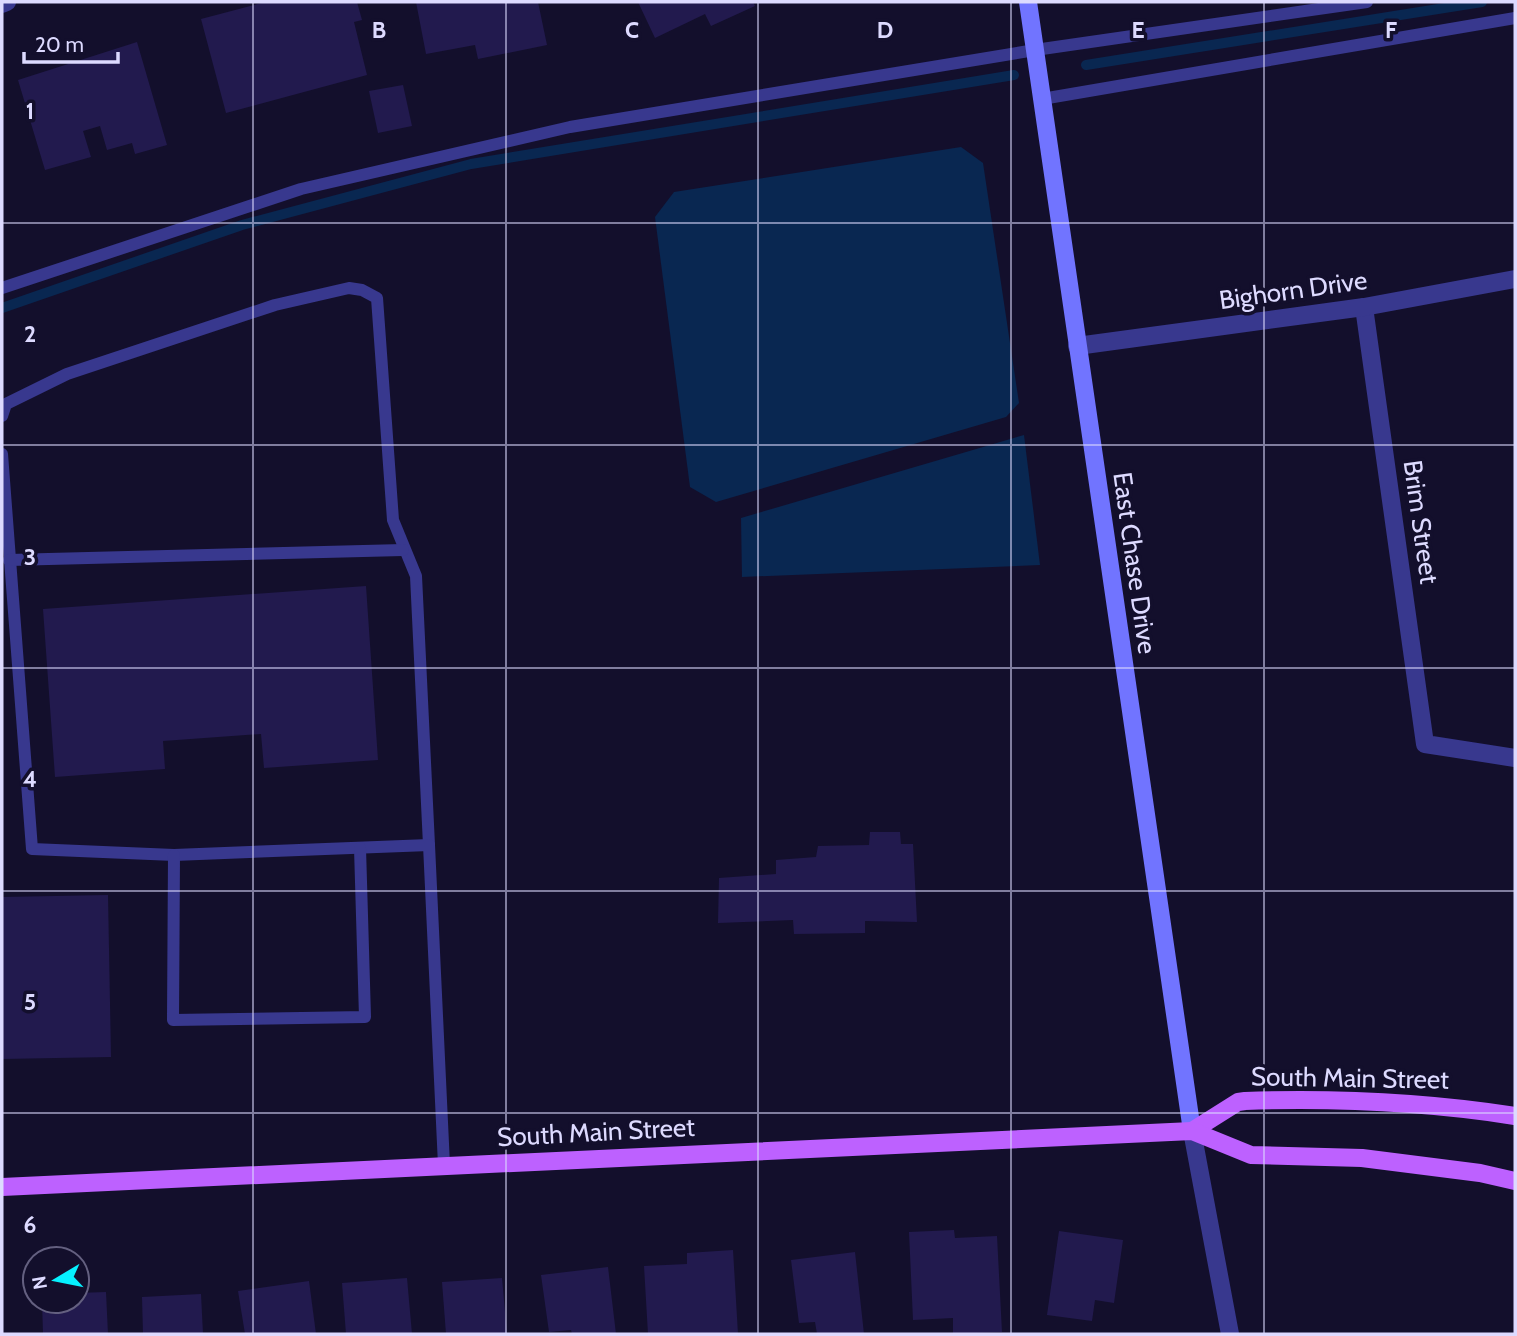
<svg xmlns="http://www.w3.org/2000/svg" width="1517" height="1336" viewBox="0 0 1517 1336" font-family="Cabin,sans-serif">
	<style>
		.water { fill: #092751 }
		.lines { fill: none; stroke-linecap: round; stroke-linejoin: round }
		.stream { stroke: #092751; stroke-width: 10 }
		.building { fill: #221a4e }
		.lane { stroke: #38388e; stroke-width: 12 }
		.street { stroke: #38388e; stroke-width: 18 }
		.secondary { stroke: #7174ff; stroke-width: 18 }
		.primary { stroke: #bd61ff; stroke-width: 18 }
		.grid { fill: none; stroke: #dddaff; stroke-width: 2; stroke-opacity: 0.55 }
		.labels { text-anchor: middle; stroke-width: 7; stroke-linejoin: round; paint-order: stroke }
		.street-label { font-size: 26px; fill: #dddaff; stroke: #130f2c }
		.grid-label { font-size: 23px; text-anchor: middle; font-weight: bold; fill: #dddaff; stroke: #130f2c; stroke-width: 7; stroke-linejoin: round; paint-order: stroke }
	</style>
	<rect width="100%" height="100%" fill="#130f2c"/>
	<!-- water -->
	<g class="water">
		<path d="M961 147 983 163 1019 403 1006 417 716 502 690 487 655 217 674 192Z"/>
		<path d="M1024 435 1040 565 742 577 741 518Z"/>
	</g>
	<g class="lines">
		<!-- stream -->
		<g class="stream">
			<path d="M1086 65 1482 2"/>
			<path d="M2 308 242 225 471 164 1014 75"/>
		</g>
	</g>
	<!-- building -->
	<g class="building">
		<path d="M265 2H357L362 20 354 22 367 75 226 113 201 19Z"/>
		<path d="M416 2H538L547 45 478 59 475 45 426 54Z"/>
		<path d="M638 2H753L755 6 711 26 705 14 655 38Z"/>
		<path d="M137 42 167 145 135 154 132 143 107 150 100 126 83 131 91 157 45 170 18 80Z"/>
		<path d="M403 85 412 126 378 133 369 91Z"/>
		<path d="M366 586 378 760 264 768 261 734 163 741 165 769 55 777 43 609Z"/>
		<path d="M870 832H900L901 844H913L917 922 865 921V933L794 934 793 920 718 923 719 878 776 874V860L816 857 818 846 869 845Z"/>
		<path d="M108 895 111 1057 2 1059V897Z"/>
		<path d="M954 1230 955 1238 997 1236 1002 1332 953 1334V1318L913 1320 909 1232Z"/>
		<path d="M1059 1231 1123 1240 1114 1303 1095 1300 1092 1321 1047 1315Z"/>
		<path d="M733 1250 738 1334H648L644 1266 687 1264V1253Z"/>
		<path d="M855 1252 864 1334H817L815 1322 799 1323 791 1260Z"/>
		<path d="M608 1267 616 1334H572L571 1330 549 1332 541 1275Z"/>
		<path d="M407 1278 412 1334H346L342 1283Z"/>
		<path d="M502 1278 507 1334H446L442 1282Z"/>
		<path d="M309 1281 316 1334H245L238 1291Z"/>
		<path d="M106 1292 108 1334H43L42 1301H77V1293Z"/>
		<path d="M201 1294 203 1334H143L142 1297Z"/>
	</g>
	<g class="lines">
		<!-- lane -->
		<g class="lane">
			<path d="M1042 99 1515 18"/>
			<path d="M2 288 301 189 570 127 1035 50 1367 2"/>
			<path d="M2 416 6 404 67 374 275 305 349 288 362 290 377 298 393 520 416 576 429 845"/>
			<path d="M2 454 32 849 174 855 429 845 444 1165"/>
			<path d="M9 560 403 550"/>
			<path d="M174 855 173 1020 365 1017 360 848"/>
		</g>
		<!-- street -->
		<g class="street">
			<path d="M2 4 7 2"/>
			<path d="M1364 307 1425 744 1515 758"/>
			<path d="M1077 346 1364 307 1515 279"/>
			<path d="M1192 1131 1230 1334"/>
		</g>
		<!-- secondary -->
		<path class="secondary" d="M1028 2 1192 1131"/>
		<!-- primary -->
		<g class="primary">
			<path d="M1192 1131 1238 1102 1245 1101C1336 1098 1425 1102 1515 1116"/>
			<path d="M2 1187 1192 1131 1251 1155 1362 1158 1480 1173 1515 1181"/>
		</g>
	</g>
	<!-- grid -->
	<path class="grid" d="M253 2V1334M506 2V1334M758 2V1334M1011 2V1334M1264 2V1334M2 223H1515M2 445H1515M2 668H1515M2 891H1515M2 1113H1515"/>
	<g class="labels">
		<!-- street labels -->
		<g class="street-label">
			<text transform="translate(1293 290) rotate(-8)" y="9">Bighorn Drive</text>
			<text transform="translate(1421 522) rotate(82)" y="9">Brim Street</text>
			<text transform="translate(1135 563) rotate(82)" y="9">East Chase Drive</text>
			<text transform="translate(1350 1078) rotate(1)" y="9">South Main Street</text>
			<text transform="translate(596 1132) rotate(-3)" y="9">South Main Street</text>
		</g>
	</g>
	<g class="grid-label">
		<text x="379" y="38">B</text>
		<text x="632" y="38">C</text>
		<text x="885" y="38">D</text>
		<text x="1138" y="38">E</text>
		<text x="1391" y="38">F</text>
		<text x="30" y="119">1</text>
		<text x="30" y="342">2</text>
		<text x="30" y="565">3</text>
		<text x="30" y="787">4</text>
		<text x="30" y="1010">5</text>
		<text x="30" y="1233">6</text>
	</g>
	<!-- border -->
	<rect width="1517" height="1336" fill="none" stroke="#dddaff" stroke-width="7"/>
	<!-- north arrow -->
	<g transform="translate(56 1280) rotate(260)"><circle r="33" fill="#130f2c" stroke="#646080" stroke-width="2"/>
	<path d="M0-5L12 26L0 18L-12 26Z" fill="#06f1ff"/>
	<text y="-10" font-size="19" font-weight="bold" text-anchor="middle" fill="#dddaff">N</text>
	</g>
	<!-- scale -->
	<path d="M24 52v10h94v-10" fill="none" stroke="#dddaff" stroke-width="3.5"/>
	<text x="35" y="52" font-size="21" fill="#dddaff" stroke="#130f2c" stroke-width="5" paint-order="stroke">20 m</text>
</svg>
